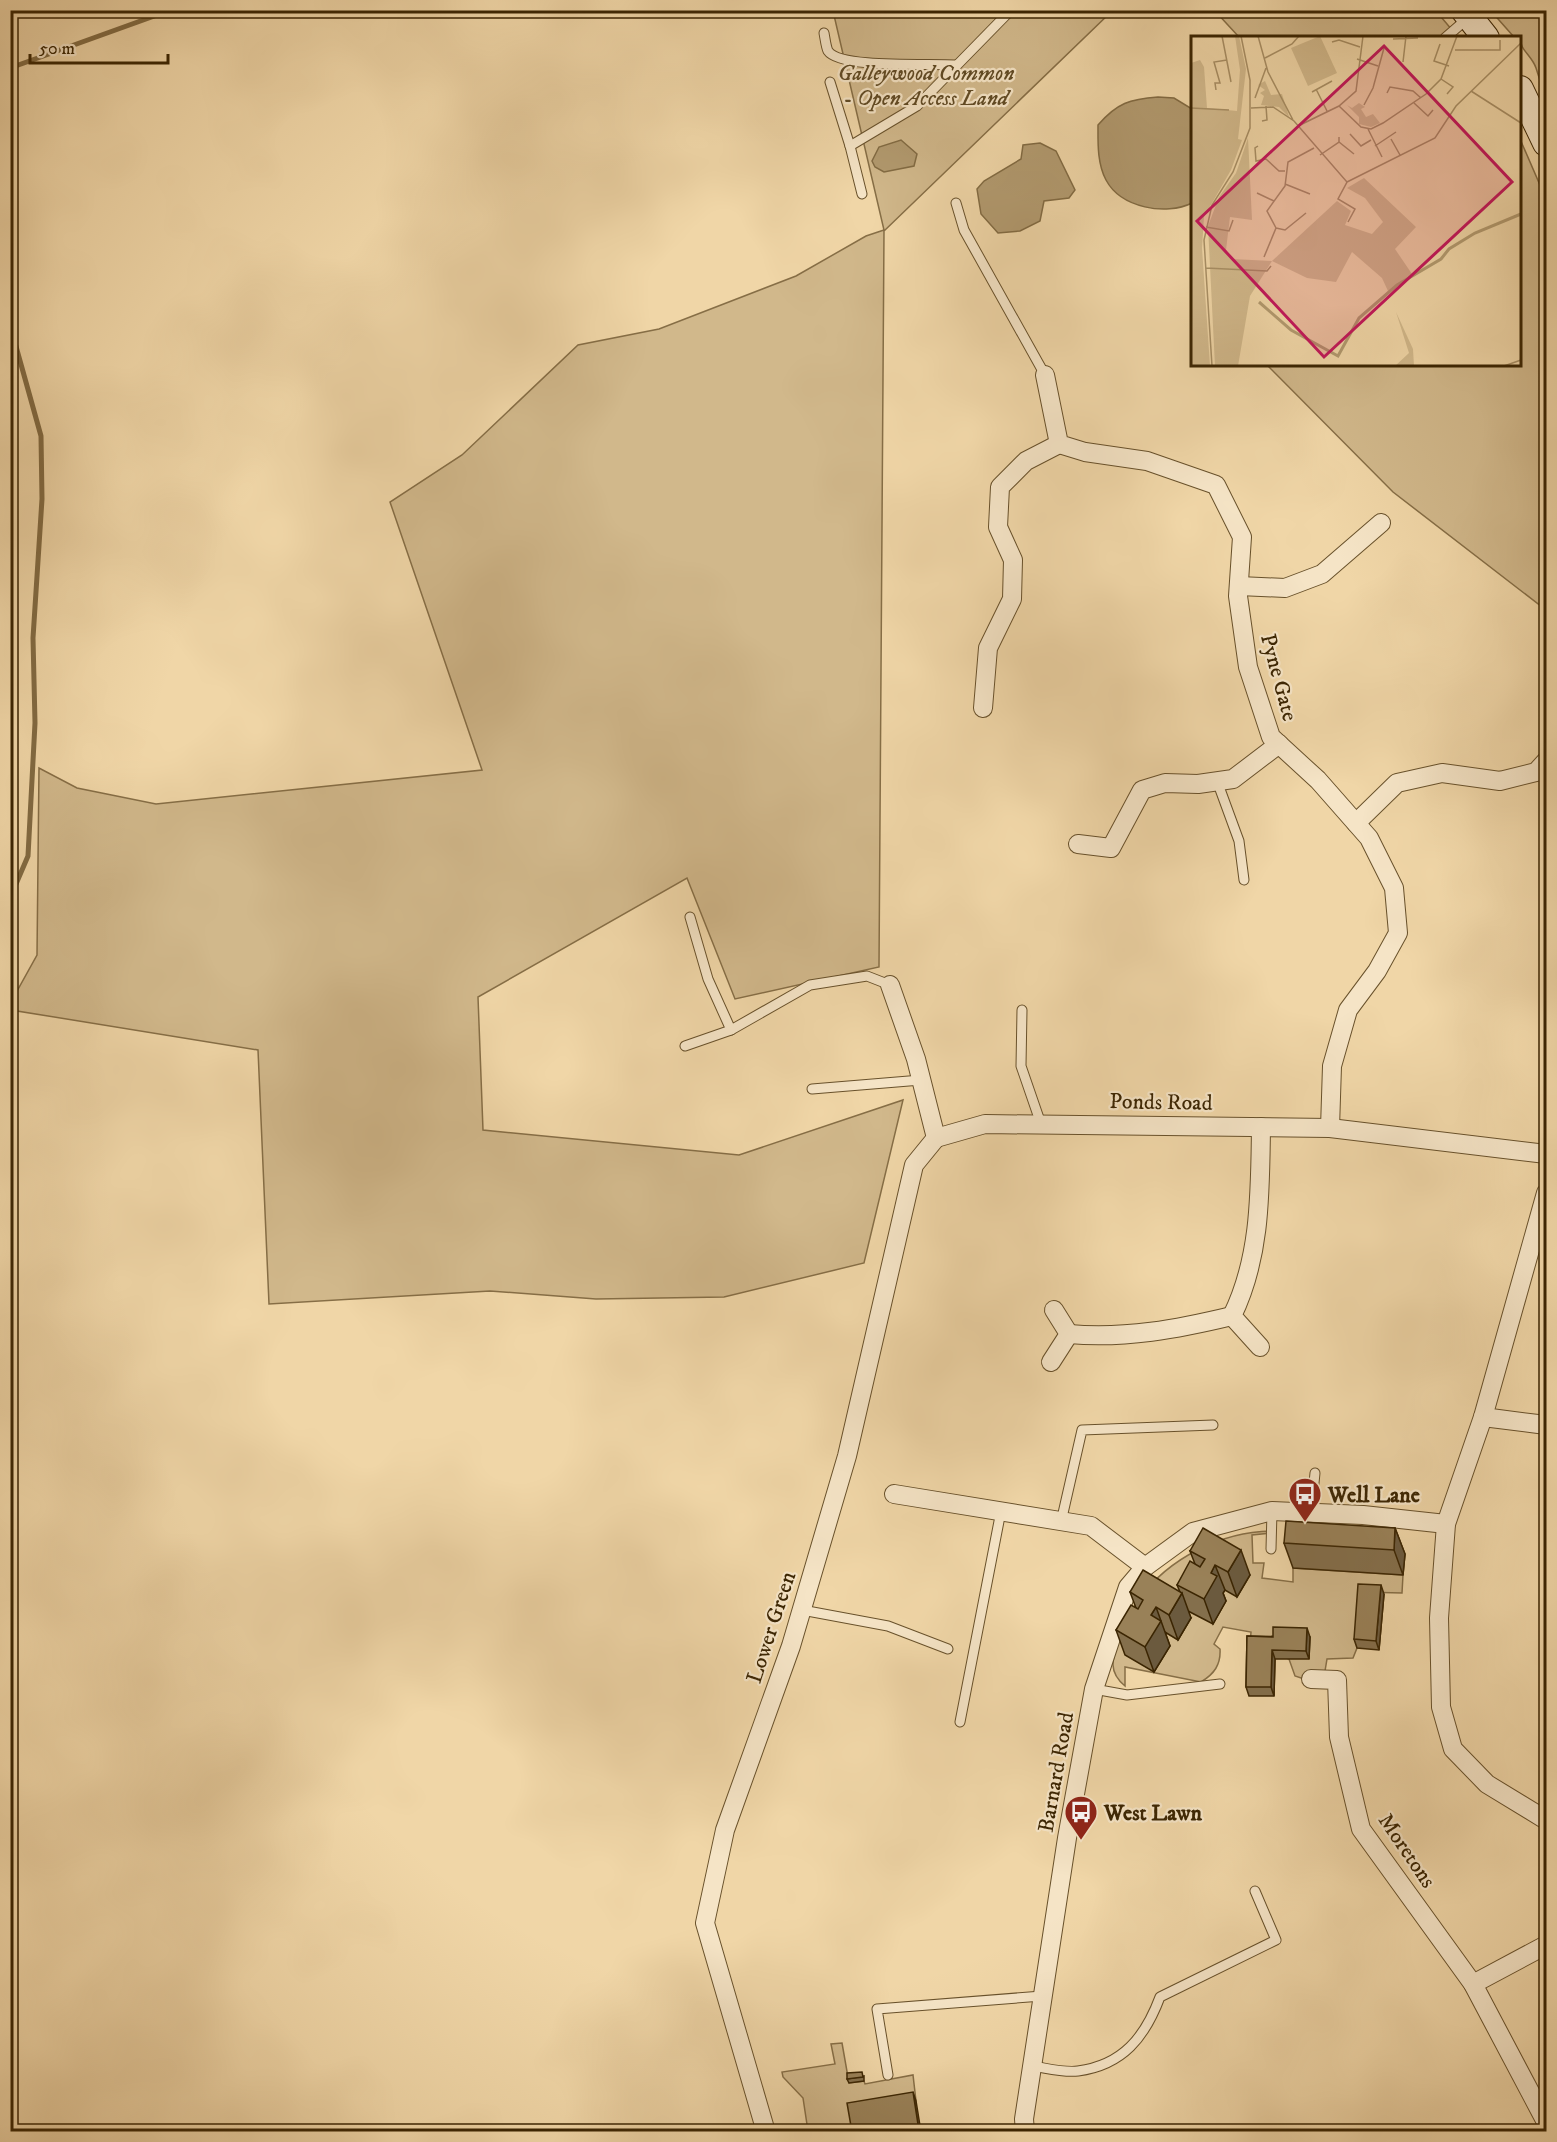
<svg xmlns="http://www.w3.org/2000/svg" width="1557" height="2142" viewBox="0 0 1557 2142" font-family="'IM FELL DW Pica',serif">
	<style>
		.green { fill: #d1b88b; stroke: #866e46; stroke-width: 1.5; fill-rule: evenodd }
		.water { fill: #b29a6f; stroke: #826b43; stroke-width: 1.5 }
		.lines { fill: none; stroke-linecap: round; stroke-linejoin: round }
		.stream { stroke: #826b43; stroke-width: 5 }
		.lane-casing { stroke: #68512b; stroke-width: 11 }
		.street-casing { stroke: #68512b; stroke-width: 20 }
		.secondary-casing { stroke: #3b2502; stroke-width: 28 }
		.lane { stroke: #f5e4c6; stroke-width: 9 }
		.street { stroke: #f5e4c6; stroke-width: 18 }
		.secondary { stroke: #f5e4c6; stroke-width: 26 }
		.wall { fill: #846f4c; stroke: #3b2502; stroke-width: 1.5 }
		.shaded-wall { fill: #6b5a3e; stroke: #3b2502; stroke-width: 1.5 }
		.building { fill: #998158; stroke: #3b2502; stroke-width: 1.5 }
		.labels { text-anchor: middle; stroke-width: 4.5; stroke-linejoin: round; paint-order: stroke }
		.park-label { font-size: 22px; font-style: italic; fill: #604a24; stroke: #f5e4c6 }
		.street-label { font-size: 22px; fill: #3b2502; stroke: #f5e4c6 }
		.poi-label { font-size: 22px; font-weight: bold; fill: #3b2502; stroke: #f5e4c6; text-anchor: start }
		.inset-river { fill: none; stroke: #b29a6f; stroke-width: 3 }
		.inset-road { fill: none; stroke: #a88f65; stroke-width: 1.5 }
		.view { fill: #c2185b; fill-opacity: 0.15; stroke: #c2185b; stroke-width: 3 }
		.inset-edge { fill: none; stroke: #3b2502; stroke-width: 3 }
	</style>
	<rect width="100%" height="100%" fill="#f0d6a7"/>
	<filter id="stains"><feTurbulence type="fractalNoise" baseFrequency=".00333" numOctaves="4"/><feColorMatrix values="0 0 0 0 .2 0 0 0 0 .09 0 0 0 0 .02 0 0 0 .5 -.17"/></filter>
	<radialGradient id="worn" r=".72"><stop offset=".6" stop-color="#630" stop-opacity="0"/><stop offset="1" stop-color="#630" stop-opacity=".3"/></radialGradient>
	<!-- green -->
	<g class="green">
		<path d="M833 11H1112L884 231 879 967 735 999 687 878 478 997 483 1130 739 1155 903 1100 864 1263 724 1297 596 1299 490 1291 269 1304 258 1050 11 1010V1002L37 955 39 768 77 788 156 804 482 770 390 502 462 455 578 345 659 329 796 276 866 236 884 230Z"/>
		<path d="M1215 11H1436L1458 37H1239Z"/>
		<path d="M1491 11H1546V95C1541 85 1539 77 1536 68 1532 56 1520 50 1520 38L1514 37Z"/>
		<path d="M1520 139 1546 199V610L1393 492 1267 365 1520 364Z"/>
		<path d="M1271 1531V1533L1252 1535 1253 1563H1264L1262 1578 1293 1582V1568L1403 1575 1402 1593 1361 1592 1357 1648 1353 1658 1327 1659 1325 1671 1304 1679 1295 1676 1289 1659 1250 1645 1251 1632 1223 1627 1214 1644 1220 1649C1221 1665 1214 1674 1201 1682L1125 1667V1686C1108 1672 1112 1659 1119 1641 1125 1627 1131 1611 1139 1599 1169 1558 1221 1532 1271 1531ZM1191 1618 1178 1640 1165 1632 1160 1640 1140 1631Z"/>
		<path d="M842 2043 849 2083 864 2081 865 2084 913 2075 916 2101 853 2131H808L803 2098 783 2077 782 2072 835 2064 831 2044Z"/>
	</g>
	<!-- water -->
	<g class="water">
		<path d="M1158 97 1174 98 1192 109V203C1166 216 1121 208 1106 180 1097 163 1098 142 1098 125 1117 103 1130 99 1158 97Z"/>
		<path d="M901 140 917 154 914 166 884 172 875 167 872 161 879 147Z"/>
		<path d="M1040 143 1056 151 1075 190 1069 198 1044 201 1040 221 1020 231 998 233 981 214 977 189 984 181 1021 159 1023 145Z"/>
	</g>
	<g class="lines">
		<!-- stream -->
		<g class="stream">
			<path d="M10 68 171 10"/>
			<path d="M10 325 41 436 42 499 33 638 35 723 28 856 10 898"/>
		</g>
		<!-- lane casing -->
		<g class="lane-casing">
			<g id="lane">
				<path d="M824 33C825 38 826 47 828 51 840 69 932 63 956 65"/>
				<path d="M1445 38 1468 18"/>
				<path d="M830 82 850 146"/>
				<path d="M862 194 850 146 917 106 1011 10"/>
				<path d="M956 203 964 230 1045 375"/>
				<path d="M1217 781 1239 841 1244 880"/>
				<path d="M690 917 708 979 731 1030 810 985 867 976 890 985"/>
				<path d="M1022 1010 1021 1066 1041 1124"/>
				<path d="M685 1046 731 1030"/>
				<path d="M812 1089 921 1080"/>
				<path d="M1311 1513 1315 1473"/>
				<path d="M1061 1522 1082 1430 1213 1425"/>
				<path d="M1271 1549 1272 1511"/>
				<path d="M802 1610 888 1626 948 1649"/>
				<path d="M1094 1689 1127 1695 1220 1684"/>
				<path d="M960 1722 1001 1511"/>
				<path d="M1032 2066C1046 2068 1064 2073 1078 2071 1123 2065 1145 2037 1160 1997L1276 1940 1255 1891"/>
				<path d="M888 2075 877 2009 1042 1996"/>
			</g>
		</g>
		<!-- street casing -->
		<g class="street-casing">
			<g id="street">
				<path d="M1045 375 1059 444 1085 452 1147 461 1216 485 1242 537 1238 596 1248 667 1271 737 1318 780 1369 838 1394 888 1398 933 1377 971 1348 1010 1332 1066 1330 1128"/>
				<path d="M1239 586 1285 588 1322 574 1381 523"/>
				<path d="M983 708 988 648 1012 599 1013 560 998 527 1000 487 1026 461 1059 444"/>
				<path d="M1356 823 1397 783 1442 773 1500 781 1536 772 1546 761"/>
				<path d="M1078 844 1111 848 1142 790 1165 783 1198 784 1233 779 1279 744"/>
				<path d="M890 985 916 1059 936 1138 985 1124 1330 1128 1546 1154"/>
				<path d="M1546 1193 1483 1417 1446 1524 1439 1618 1441 1707 1453 1749 1487 1784 1546 1820"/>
				<path d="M1069 1334C1125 1339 1178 1329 1232 1316"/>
				<path d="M1260 1347 1232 1316C1261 1257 1260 1192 1261 1127"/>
				<path d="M1051 1362 1069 1334 1054 1310"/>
				<path d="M1483 1417 1546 1425"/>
				<path d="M894 1494 1091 1526 1145 1567"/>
				<path d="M1311 1679 1337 1680 1339 1737 1361 1829 1473 1984 1546 2122"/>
				<path d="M1473 1984 1546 1945"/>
				<path d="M766 2132 705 1923 725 1830 791 1646 847 1456 914 1165 936 1138"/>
				<path d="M1025 2132 1024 2119 1067 1838 1094 1689 1128 1587 1145 1567 1193 1532 1272 1511 1363 1515 1446 1524"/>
			</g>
		</g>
		<!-- secondary casing -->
		<g class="secondary-casing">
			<g id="secondary">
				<path d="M1464 10 1486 38"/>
				<path d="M1520 89 1546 143"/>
			</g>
		</g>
		<!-- lane -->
		<use href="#lane" class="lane"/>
		<!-- street -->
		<use href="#street" class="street"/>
		<!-- secondary -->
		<use href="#secondary" class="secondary"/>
	</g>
	<!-- wall -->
	<g class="wall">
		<path d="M1395 1528 1405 1554 1403 1575 1293 1568 1284 1543Z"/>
		<path d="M1190 1551 1250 1575 1237 1597 1225 1590 1223 1593 1226 1601 1213 1624 1188 1611 1191 1618 1178 1640 1165 1632 1170 1646 1154 1672 1125 1655 1116 1630 1136 1608 1130 1592H1180L1177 1585 1195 1564Z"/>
		<path d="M1384 1594 1379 1650 1357 1648 1354 1639Z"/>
		<path d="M1247 1636 1310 1637 1309 1659H1275L1274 1696H1249L1246 1687Z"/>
		<path d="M864 2076V2081L849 2083 847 2079Z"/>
	</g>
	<!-- shaded-wall -->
	<g class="shaded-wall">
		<path d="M1395 1528 1405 1554 1403 1575 1394 1550Z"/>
		<path d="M1241 1550 1250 1575 1237 1597 1228 1572Z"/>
		<path d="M1215 1565 1225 1590 1223 1593 1226 1601 1213 1624 1204 1599 1211 1573Z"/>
		<path d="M1381 1585 1384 1594 1379 1650 1376 1641Z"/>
		<path d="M1182 1593 1191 1618 1178 1640 1169 1615Z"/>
		<path d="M1156 1607 1170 1646 1154 1672 1145 1647 1151 1615Z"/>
		<path d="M1307 1628 1310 1637 1309 1659 1306 1651Z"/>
		<path d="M1272 1650 1275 1659 1274 1696 1271 1687Z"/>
		<path d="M913 2092 916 2101 921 2132H919Z"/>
	</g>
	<!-- building -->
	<g class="building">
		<path d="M1286 1521 1395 1528 1394 1550 1284 1543Z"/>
		<path d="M1203 1528 1241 1550 1228 1572 1215 1565 1211 1573 1217 1576 1204 1599 1177 1585 1190 1561 1200 1567 1205 1559 1190 1551Z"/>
		<path d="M1143 1570 1182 1593 1169 1615 1156 1607 1151 1615 1161 1621 1145 1647 1116 1630 1131 1605 1138 1609 1143 1600 1130 1592Z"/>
		<path d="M1358 1584 1381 1585 1376 1641 1354 1639Z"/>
		<path d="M1273 1627 1307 1628 1306 1651 1272 1650 1271 1687H1246L1247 1636 1273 1637Z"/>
		<path d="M862 2072 863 2077 847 2079V2073Z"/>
		<path d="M913 2092 919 2131 852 2132 847 2103Z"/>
	</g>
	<!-- icons -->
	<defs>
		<g id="bus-pin" transform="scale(1.725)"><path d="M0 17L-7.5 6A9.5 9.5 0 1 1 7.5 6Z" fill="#8f2418" stroke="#f5e4c6"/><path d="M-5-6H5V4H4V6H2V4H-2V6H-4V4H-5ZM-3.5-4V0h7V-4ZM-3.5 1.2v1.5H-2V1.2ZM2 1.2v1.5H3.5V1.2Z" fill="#fff"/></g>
	</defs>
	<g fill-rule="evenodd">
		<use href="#bus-pin" x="1305" y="1494"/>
		<use href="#bus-pin" x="1081" y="1812"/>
	</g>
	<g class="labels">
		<!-- park labels -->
		<g class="park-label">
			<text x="926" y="80">Galleywood Common<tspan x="926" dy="25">- Open Access Land</tspan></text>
		</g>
		<!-- street labels -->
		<g class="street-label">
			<text transform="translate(1280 677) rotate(75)" y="8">Pyne Gate</text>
			<text transform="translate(1161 1101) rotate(1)" y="8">Ponds Road</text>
			<text transform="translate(770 1627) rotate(-72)" y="8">Lower Green</text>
			<text transform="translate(1055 1772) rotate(-80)" y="8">Barnard Road</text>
			<text transform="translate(1408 1850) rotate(56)" y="8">Moretons</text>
		</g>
		<!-- poi labels -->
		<g class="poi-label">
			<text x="1328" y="1502">Well Lane</text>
			<text x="1104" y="1820">West Lawn</text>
		</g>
	</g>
	<!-- overview -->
	<g transform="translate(1191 36)">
		<rect width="330" height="330" fill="#f0d6a7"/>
		<path d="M44 0H48L55 33 47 103 51 104 40 134 13 181 11 212 19 330H0V27L9 24 13 31 16 72 46 75 49 34ZM129 0 146 37 117 50 100 12ZM74 45 80 59 91 58 98 81 88 71 70 69 73 60 69 57 74 54 67 49ZM168 67 174 71 170 73 175 81 182 78 189 87 180 91 168 88V81L156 69 161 72ZM57 102 61 184 39 181 35 214 41 223 81 225 146 165 160 175 154 189 181 198 192 186 174 162 156 152 173 142 225 191 204 213 221 238 197 255 191 242 161 216 145 246 116 242 81 225 59 260 47 330H24L17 190 28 161 45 137ZM205 276 222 313 223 330H204L218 317Z" fill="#d1b88b"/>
		<path class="inset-river" d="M68 266 100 294 147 320 168 282 206 249 250 223 258 213 284 197 330 178"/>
		<path class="inset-road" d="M31 0 40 46M67 0 77 36 102 84M202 3 227 2M141 6 148 4 169 11M249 8 243 25 258 30M264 14H309V4M74 22 101 8 108 0M166 23 187 30M212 26 215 0M250 43 262 51 256 58M125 53 136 75M25 54 24 47H29L23 26 36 24M280 55 330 87M121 56 141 45M196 57 199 51 222 55 230 62M64 62 75 32M223 67 237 80 242 74M173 69 182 52 193 12M148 70 170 91 180 93 192 87 235 58 250 43 266 0M0 72 38 74M60 72 82 71 103 85 156 146 147 163 164 173 157 186M71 85 76 84 75 70M107 90 148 70 165 55 172 0M177 93 191 121M159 98 170 110 180 104M200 103 209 119M148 106 163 118M67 110 64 112 65 125 75 123 88 135H94M184 110 205 96M129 119 148 106V101M156 146 244 102 265 70 330 7M94 148 119 158M66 157 83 165M15 191 38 195 42 184M85 192 94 194 115 177M73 221 85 192 76 175 94 150 97 126 123 112M15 232 76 235 80 230M21 330 13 204 21 169 42 136 59 92V44L50 0M313 330 330 324"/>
		<path class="view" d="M193 10 321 146 133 321 6 185Z"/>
		<rect width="330" height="330" class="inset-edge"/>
	</g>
	<!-- margin -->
	<rect width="1557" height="2142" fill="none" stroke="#f0d6a7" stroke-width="36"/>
	<rect x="12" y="12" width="1533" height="2118" fill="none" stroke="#3b2502" stroke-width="3"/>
	<rect x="18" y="18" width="1521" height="2106" fill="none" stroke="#3b2502" stroke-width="1.5"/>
	<!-- scale -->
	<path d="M30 54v9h138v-9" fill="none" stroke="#3b2502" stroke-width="3"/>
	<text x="39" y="54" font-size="18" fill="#3b2502" stroke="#f5e4c6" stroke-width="4.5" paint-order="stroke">50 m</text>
	<rect width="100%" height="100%" filter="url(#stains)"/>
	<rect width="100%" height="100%" fill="url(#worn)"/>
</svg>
